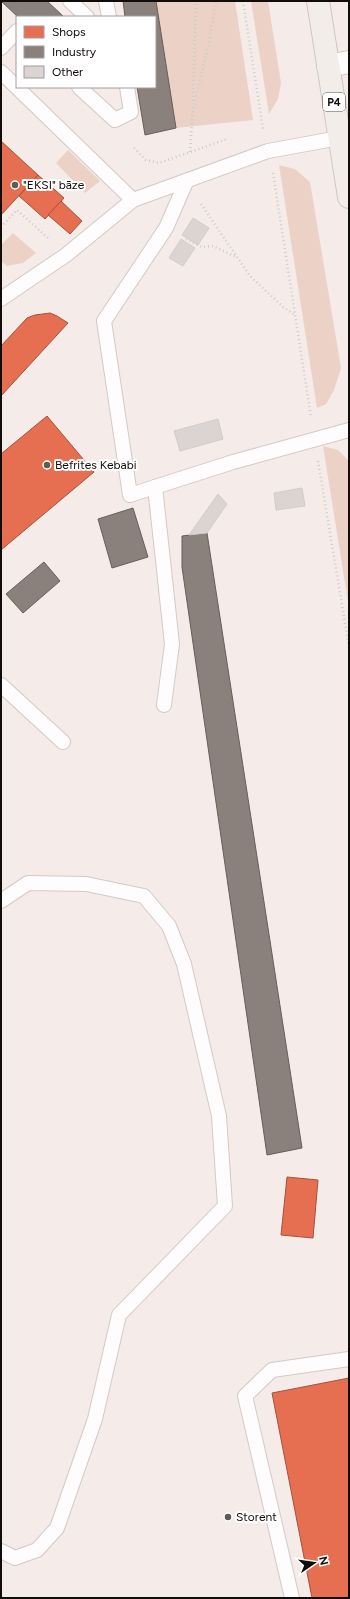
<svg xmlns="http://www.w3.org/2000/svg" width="350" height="1599" viewBox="0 0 350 1599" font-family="Figtree,sans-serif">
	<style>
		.green { fill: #ecd1c7 }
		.shops { fill: #e76f51; stroke: #a7513b }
		.industry { fill: #8a817c; stroke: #665e5a }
		.building { fill: #dbd4d2; stroke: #d3ccc9 }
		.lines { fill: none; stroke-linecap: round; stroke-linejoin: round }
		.lane-casing { stroke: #d1cac7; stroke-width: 16 }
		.street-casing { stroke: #d1cac7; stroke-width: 24 }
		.primary-casing { stroke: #cbc7c6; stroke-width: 24 }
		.path { stroke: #cecbca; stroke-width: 2.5; stroke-dasharray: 1 3; stroke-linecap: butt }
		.lane { stroke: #fefcfc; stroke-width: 14 }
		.street { stroke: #fefcfc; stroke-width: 22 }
		.primary { stroke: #f3edea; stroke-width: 22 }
		.poi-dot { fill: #615a57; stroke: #fff; stroke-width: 1.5 }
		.labels { text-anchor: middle; stroke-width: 4; stroke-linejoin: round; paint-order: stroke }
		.shield { fill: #fff; stroke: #585453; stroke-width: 1 }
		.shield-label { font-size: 11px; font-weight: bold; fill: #110b09 }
		.poi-label { font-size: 12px; fill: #110b09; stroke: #fff; text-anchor: start }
	</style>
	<rect width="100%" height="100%" fill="#f5ece9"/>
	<!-- green -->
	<g class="green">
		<path d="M156 1H235L253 120 176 128Z"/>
		<path d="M251 1H268L281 83 278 99 269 114Z"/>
		<path d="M68 150 100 181 85 193 56 163Z"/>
		<path d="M279 165 295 169 310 182 341 368 334 390 326 404 317 408Z"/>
		<path d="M13 233 36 253 23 263 7 266 1 261V245Z"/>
		<path d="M323 446 338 450 349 461V608Z"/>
	</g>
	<!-- shops -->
	<g class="shops">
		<path d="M1 141 38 175 1 215Z"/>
		<path d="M38 175 64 198 45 219 19 196Z"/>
		<path d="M61 201 82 221 70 234 48 215Z"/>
		<path d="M50 313 57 316 68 323 1 396V346L27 318 35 315Z"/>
		<path d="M47 416 94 472 1 550V454Z"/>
		<path d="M287 1177 318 1180 313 1238 281 1235Z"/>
		<path d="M349 1378V1598H312L272 1393Z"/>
	</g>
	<!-- industry -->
	<g class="industry">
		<path d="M1 1H47L64 17H18Z"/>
		<path d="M123 1H156L176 128 145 135 137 87H155V17H125Z"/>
		<path d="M133 508 148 557 112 568 98 519Z"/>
		<path d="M207 533 302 1148 267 1155 182 567V536Z"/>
		<path d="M44 562 60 581 23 613 6 594Z"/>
	</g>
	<!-- building -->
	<g class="building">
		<path d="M193 218 209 228 198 245 182 235Z"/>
		<path d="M181 239 195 248 183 266 169 258Z"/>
		<path d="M218 419 223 439 180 451 174 431Z"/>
		<path d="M302 488 305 506 276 510 274 493Z"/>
		<path d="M218 494 227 504 207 533 189 535Z"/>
	</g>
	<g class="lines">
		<!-- lane casing -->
		<g class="lane-casing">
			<g id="lane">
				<path d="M70 1 87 17"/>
				<path d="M106 1 109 17"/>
				<path d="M1 48 17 31"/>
				<path d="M1 72 133 200"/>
				<path d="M79 87 115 120 131 112 127 87"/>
				<path d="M186 182 166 228 104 321 130 495 233 462 349 430"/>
				<path d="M1 299 66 255 133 200 268 151 339 138"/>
				<path d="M155 487 172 644 164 705"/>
				<path d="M1 685 63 742"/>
				<path d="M1 901 28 883 86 884 144 896 169 926 184 964 219 1116 225 1206 119 1315 95 1419 57 1528 37 1550 15 1558 1 1551"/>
				<path d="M292 1598 245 1396 272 1370 349 1359"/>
			</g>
		</g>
		<!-- street casing -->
		<g class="street-casing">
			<path id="street" d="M328 66 349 62"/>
		</g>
		<!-- primary casing -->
		<g class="primary-casing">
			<path id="primary" d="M318 1 349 197"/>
		</g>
		<!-- path -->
		<g class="path">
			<path d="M243 1 263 129"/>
			<path d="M193 101 196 1"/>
			<path d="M134 148 146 160 159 163 227 139"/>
			<path d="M190 152 193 107 209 43 216 1"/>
			<path d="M273 173 311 417"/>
			<path d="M201 204 250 276 283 307 295 315"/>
			<path d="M1 227 17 210 48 238"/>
			<path d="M186 239 201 247 213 246 236 257"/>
			<path d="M318 461 349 647"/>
		</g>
		<!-- lane -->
		<use href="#lane" class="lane"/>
		<!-- street -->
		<use href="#street" class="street"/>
		<!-- primary -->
		<use href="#primary" class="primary"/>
	</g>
	<!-- markers -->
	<g class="poi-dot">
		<circle cx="15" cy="185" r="4"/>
		<circle cx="47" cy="465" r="4"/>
		<circle cx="228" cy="1517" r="4"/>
	</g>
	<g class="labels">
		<!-- shield labels -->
		<rect class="shield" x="323" y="93" width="22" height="18" rx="3"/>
		<g class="shield-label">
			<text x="334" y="106">P4</text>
		</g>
		<!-- poi labels -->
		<g class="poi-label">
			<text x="23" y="189">"EKSI" bāze</text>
			<text x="55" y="469">Befrites Kebabi</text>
			<text x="236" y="1521">Storent</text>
		</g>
	</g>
	<!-- border -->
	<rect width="350" height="1599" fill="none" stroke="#110b09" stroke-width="4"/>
	<!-- legend -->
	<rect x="16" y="16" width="140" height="72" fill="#ffffff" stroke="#a09d9d"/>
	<rect x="24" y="26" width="20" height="12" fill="#e76f51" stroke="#a09d9d"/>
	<text x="52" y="36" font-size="12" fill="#110b09">Shops</text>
	<rect x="24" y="46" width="20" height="12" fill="#8a817c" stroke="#a09d9d"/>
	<text x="52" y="56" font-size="12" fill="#110b09">Industry</text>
	<rect x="24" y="66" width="20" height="12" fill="#dbd4d2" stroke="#a09d9d"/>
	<text x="52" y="76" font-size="12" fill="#110b09">Other</text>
	<!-- north arrow -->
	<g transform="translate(314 1563) rotate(77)" stroke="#ffffff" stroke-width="3" paint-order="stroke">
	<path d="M0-3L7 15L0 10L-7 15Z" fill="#110b09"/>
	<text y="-6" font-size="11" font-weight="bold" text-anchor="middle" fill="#110b09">N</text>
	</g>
</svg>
